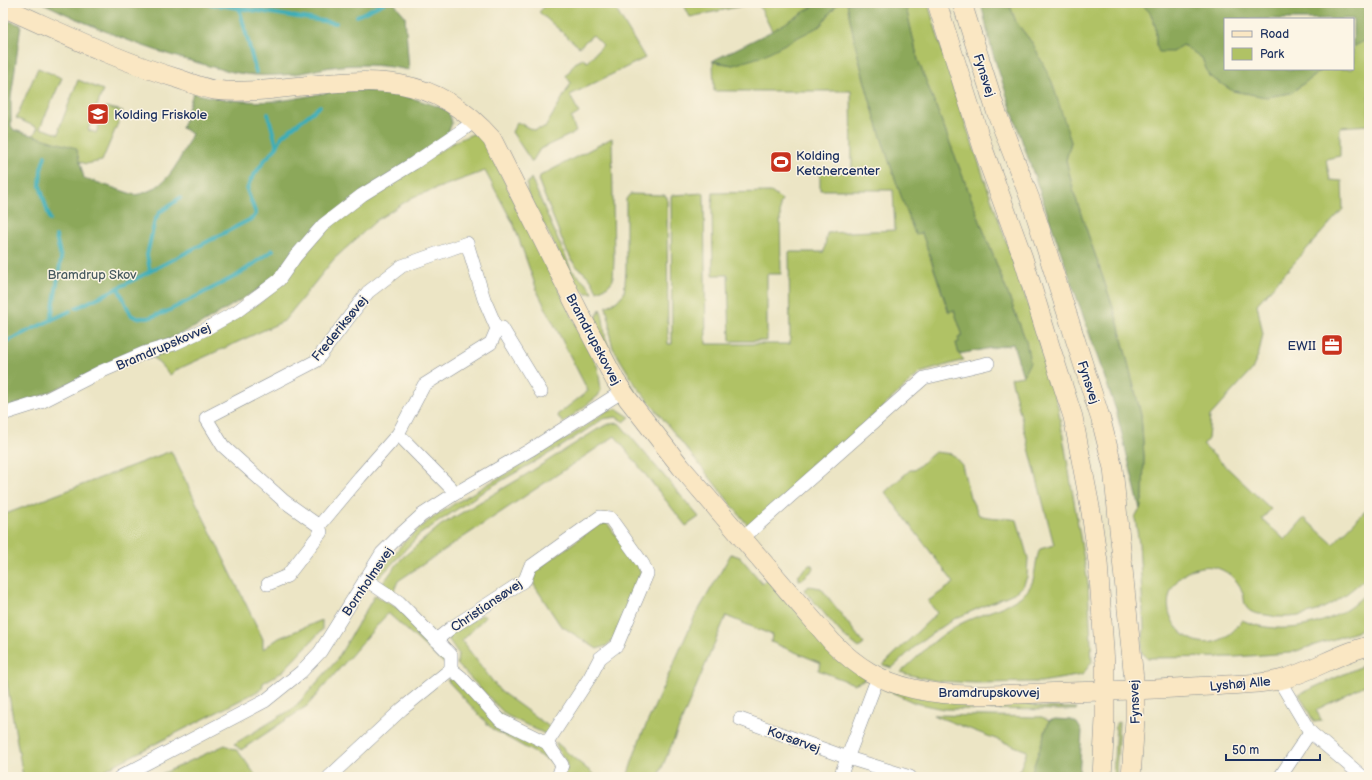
<svg xmlns="http://www.w3.org/2000/svg" width="1372" height="780" viewBox="0 0 1372 780" font-family="'Balsamiq Sans',sans-serif">
	<style>
		.green { fill: #b0c265; stroke: #667862 }
		.forest { fill: #8ca85a; stroke: #546c5c }
		.lines { fill: none; stroke-linecap: round; stroke-linejoin: round }
		.stream { stroke: #3cadb7; stroke-width: 4 }
		.street-casing { stroke: #848a92; stroke-width: 14 }
		.secondary-casing { stroke: #848a92; stroke-width: 20 }
		.street { stroke: #fff; stroke-width: 13 }
		.secondary { stroke: #fae7c3; stroke-width: 19 }
		.labels { text-anchor: middle; stroke-width: 3; stroke-linejoin: round; paint-order: stroke }
		.street-label { font-size: 13px; fill: #1b2f5e; stroke: #fcf5e5 }
		.poi-label { font-size: 13px; fill: #1b2f5e; stroke: #fcf5e5; text-anchor: start }
		.park-label { font-size: 13px; fill: #485b60; stroke: #fcf5e5 }
	</style>
	<rect width="100%" height="100%" fill="#fcf5e5"/>
	<filter id="ink" filterUnits="userSpaceOnUse"><feTurbulence type="fractalNoise" baseFrequency=".025" numOctaves="2"/><feDisplacementMap in="SourceGraphic" scale="8" xChannelSelector="R" yChannelSelector="G"/><feConvolveMatrix kernelMatrix="1 2 1 2 8 2 1 2 1" color-interpolation-filters="sRGB"/></filter>
	<filter id="wash" filterUnits="userSpaceOnUse"><feTurbulence type="fractalNoise" baseFrequency=".012" numOctaves="4" result="noise"/><feDisplacementMap in="SourceGraphic" scale="16" xChannelSelector="R" yChannelSelector="G"/><feGaussianBlur stdDeviation="0.9" result="paint"/><feColorMatrix in="noise" values="0 0 0 0 0 0 0 0 0 0 0 0 0 0 0 0 0 1.4 0 .05"/><feComposite in="paint" operator="in"/></filter>
	<g filter="url(#wash)">
		<rect width="100%" height="100%" fill="#ece5c5"/>
		<!-- green -->
		<g class="green">
			<path d="M548 3H612L645 58 570 95 579 113 571 118 576 132 540 149 532 162 512 132 517 122 533 130 545 128 571 83 566 76 575 63 583 59 587 62 603 45 593 35 579 47 539 12Z"/>
			<path d="M683 3H756L690 17Z"/>
			<path d="M758 3H822L772 31Z"/>
			<path d="M838 3H847C861 82 887 159 915 233H922L948 311 954 310 963 336 959 342 956 343 959 354 964 360 920 373 750 528 635 384 613 348 610 336V323L606 307 617 301 624 293 626 272V199L630 194 664 195 667 197 668 344H672L671 196 673 195 704 193 706 344H790L789 252H824L827 233 895 230 893 190H820V170L852 169 851 91H714L713 62 733 65 820 26Z"/>
			<path d="M905 3H928L955 94 1032 316 1058 407 1088 583 1092 662 1082 675 1041 682 975 683 936 681 906 674 901 672C920 655 938 635 960 624 979 614 1009 607 1024 594 1038 582 1033 564 1040 549L1054 545 1011 378 1023 376 1026 341 918 60Z"/>
			<path d="M1009 3H1139L1149 9 1156 28V46L1172 52 1183 45 1202 58 1209 76 1233 91 1266 97 1291 93 1323 69H1353V47L1369 38V125L1340 127V156L1326 159 1330 180 1342 181 1343 209 1257 304 1263 334 1259 353 1252 370 1210 416 1208 439 1203 445 1271 509 1262 519 1285 540 1304 518 1333 544 1369 507V575C1339 602 1309 624 1266 615 1260 614 1251 614 1247 608 1243 604 1245 596 1242 591 1238 579 1225 569 1213 567 1202 565 1190 569 1182 576 1140 613 1205 677 1242 620 1275 635 1316 628 1346 610 1354 605 1362 597 1369 590V623L1356 632 1290 653 1235 657 1148 658 1141 652 1144 629 1139 544 1135 518 1140 509 1143 496 1144 456 1141 415 1117 319 1074 193 1066 160 1071 142 1033 44 1016 22Z"/>
			<path d="M38 68 62 78 40 128 59 134 60 130 59 129 78 80 103 90 88 130 96 133 106 107 123 111 102 161 86 164 27 143 38 128 16 118Z"/>
			<path d="M475 133 483 138 598 368 601 390 598 396 563 423 557 415 588 391 538 293 514 225 485 171 413 197 377 220 334 259 284 321 176 370 170 375 152 356 200 337 260 303 286 279 324 231 357 202 456 141Z"/>
			<path d="M612 138 614 260 613 280 608 286 597 291 591 279 574 264 565 247 539 182 540 176Z"/>
			<path d="M531 178 572 271C581 278 588 283 593 293H586L576 286 527 192V184Z"/>
			<path d="M771 192 782 200 780 205 781 274H767V341H730L728 275H713L712 205 713 193Z"/>
			<path d="M600 309C605 320 603 331 607 342 615 366 634 388 648 409L645 410 615 364 596 324 597 316Z"/>
			<path d="M617 409 630 417 624 422 616 417 603 419 562 446 487 489 419 535 377 580 375 577 403 543 427 522 454 504 572 435 608 410Z"/>
			<path d="M619 423 699 517 686 526 615 436 398 581 394 591 382 584 402 558 441 525 519 479 598 429 609 424Z"/>
			<path d="M171 451 263 639V649L279 638 322 620V630L283 671 263 683 262 689 91 777H23L3 660V515Z"/>
			<path d="M935 452 952 454 962 465 970 497 979 515C992 519 1004 517 1017 520L1028 558 1027 577 1023 586 1014 593 954 619 920 642 892 668 883 665 937 613 928 601 954 583 885 492 910 470H914Z"/>
			<path d="M607 523 638 566 641 573 614 639 606 646 597 649 560 625 534 585 535 571 598 525Z"/>
			<path d="M731 554 740 557 763 584 768 578 866 679 854 684 818 670 821 663 771 642 772 635 726 616 658 777H627L639 741 694 618Z"/>
			<path d="M809 565H812L814 567V569L801 580H799L797 576Z"/>
			<path d="M809 586 821 588 864 644 859 648 842 634 804 590Z"/>
			<path d="M375 595 399 609 445 655 447 666 388 613 307 706 241 750 234 744 294 708 336 661Z"/>
			<path d="M481 615 486 616 462 641 500 691 551 728 545 734 506 715 457 664 458 653 449 640 448 636Z"/>
			<path d="M1369 663V683L1316 710 1322 721 1314 722 1299 694Z"/>
			<path d="M454 679 539 743 553 763 492 729 447 680Z"/>
			<path d="M885 689 1020 701 1040 707 1077 708 1076 710 943 709 915 703Z"/>
			<path d="M933 715 1042 717 1049 721 1030 777H1017L1027 751Z"/>
			<path d="M1119 722 1116 777H1113L1116 723Z"/>
			<path d="M556 742 569 754 597 777H565L564 776C573 758 557 758 556 742Z"/>
			<path d="M225 745 238 751 257 777H155Z"/>
		</g>
		<!-- forest -->
		<g class="forest">
			<path d="M43 3H394L405 16 409 70C384 65 365 64 340 66 325 67 310 72 295 74 282 75 268 76 255 75 238 74 219 69 202 64 147 50 94 28 43 3Z"/>
			<path d="M819 3H838L820 26 760 57 733 65 712 61 772 31Z"/>
			<path d="M847 3H905L918 60 1026 341 1030 362 1023 376 1013 344 959 354 956 343 959 342 958 338 963 336 954 310 949 312 922 233 915 234C887 159 861 82 847 3Z"/>
			<path d="M981 3H1009L1016 22 1033 44 1052 82 1071 142 1066 160 1074 193 1117 319 1141 415 1144 456 1143 496 1140 509 1116 410 1019 132 992 51Z"/>
			<path d="M1139 3H1369V38L1353 47V19H1225V69H1323L1291 93 1266 97 1233 91 1209 76 1202 58 1183 45 1172 52H1159C1155 44 1156 38 1156 30 1154 17 1150 10 1139 3Z"/>
			<path d="M3 19 21 25 11 98V126L14 130 76 148 84 178 135 195C169 189 178 162 192 134L182 128 193 93C221 100 248 103 277 101 299 99 321 92 344 91 383 88 411 97 448 110L452 123 447 135 316 227 267 284 201 324 174 337 33 399 3 408Z"/>
			<path d="M1055 719 1071 720 1077 723 1082 731 1079 777H1030L1049 721Z"/>
		</g>
		<g class="lines">
			<!-- stream -->
			<g class="stream">
				<path d="M205 3 336 23"/>
				<path d="M239 7 256 72"/>
				<path d="M357 16 384 3"/>
				<path d="M268 114 277 147"/>
				<path d="M45 156 41 169 40 186 50 220"/>
				<path d="M150 271 147 255 155 220 160 212 180 198"/>
				<path d="M118 288 131 315 137 318H148L166 312 238 275 273 250"/>
				<path d="M76 308 118 288 253 218 256 214 247 190 250 181 264 161 277 147 282 136 320 106"/>
				<path d="M51 320 61 259 56 236"/>
				<path d="M3 343 70 311"/>
			</g>
		</g>
	</g>
	<g filter="url(#ink)">
		<g class="lines">
			<!-- street casing -->
			<g class="street-casing">
				<g id="street">
					<path d="M497 329 502 328 541 392"/>
					<path d="M3 414 41 402 100 372 144 353 174 344 204 330 236 312 279 280 295 257 323 225 362 195 414 163 464 129 475 120"/>
					<path d="M398 434 360 477 319 526 284 501 223 446 206 418 316 361 368 292 402 266 467 243 484 299 497 329 491 343 424 385 398 434 456 493"/>
					<path d="M743 538 924 378 988 363"/>
					<path d="M365 579 399 602 451 655V669"/>
					<path d="M268 584 287 576 321 532 319 526"/>
					<path d="M436 640 451 628 525 580 530 567 600 517 610 518 643 564 647 574 617 645 600 658 590 677 547 743"/>
					<path d="M451 669 461 677 500 720 547 743 562 765 558 777"/>
					<path d="M1279 680 1310 732 1363 777"/>
					<path d="M740 719 848 758 910 777"/>
					<path d="M120 777 265 701 301 672 320 652 382 553 402 533 422 515 456 493 530 450 623 391"/>
					<path d="M329 777 402 709 451 669"/>
					<path d="M840 777 878 677"/>
					<path d="M1280 777 1310 732"/>
				</g>
			</g>
			<!-- secondary casing -->
			<g class="secondary-casing">
				<g id="secondary">
					<path d="M937 3 984 151 1023 258 1050 346 1073 417 1091 512 1098 562 1105 664V719L1102 777"/>
					<path d="M962 3 996 111 1032 204 1101 420 1113 468 1135 690V720L1131 777"/>
					<path d="M3 7C60 32 116 60 176 78 188 82 202 88 214 90 240 93 267 90 292 87 373 78 434 72 492 139L580 314 615 380 628 399 681 467 832 642C857 667 879 681 914 689 962 700 1019 693 1068 692 1115 691 1162 689 1210 686 1232 684 1256 685 1279 680 1310 673 1338 653 1369 646"/>
				</g>
			</g>
			<!-- street -->
			<use href="#street" class="street"/>
			<!-- secondary -->
			<use href="#secondary" class="secondary"/>
		</g>
	</g>
	<!-- icons -->
	<defs>
		<g id="school-square" transform="scale(1.15)"><rect x="-9" y="-9" width="18" height="18" rx="4" fill="#c8321e" stroke="#fcf5e5"/><path d="M0-5L7-2L0 1L-7-2ZM-4 1L0 2.5L4 1V4Q0 6-4 4Z" fill="#fff"/></g>
		<g id="stadium-square" transform="scale(1.15)"><rect x="-9" y="-9" width="18" height="18" rx="4" fill="#c8321e" stroke="#fcf5e5"/><path d="M0-5a6.5 5 0 1 0 0 10a6.5 5 0 1 0 0-10ZM-3.5-1.8h7v3.6h-7Z" fill="#fff"/></g>
		<g id="office-square" transform="scale(1.15)"><rect x="-9" y="-9" width="18" height="18" rx="4" fill="#c8321e" stroke="#fcf5e5"/><path d="M-6-3h4V-5.5h4V-3h4V5H-6ZM-1-4.5V-3h2v-1.5ZM-6 0V1H6V0Z" fill="#fff"/></g>
	</defs>
	<g fill-rule="evenodd">
		<use href="#school-square" x="98" y="114"/>
		<use href="#stadium-square" x="781" y="162"/>
		<use href="#office-square" x="1332" y="345"/>
	</g>
	<g class="labels">
		<!-- street labels -->
		<g class="street-label">
			<text transform="translate(985 75) rotate(72)" y="5">Fynsvej</text>
			<text transform="translate(339 328) rotate(-51)" y="5">Frederiksøvej</text>
			<text transform="translate(594 339) rotate(62)" y="5">Bramdrupskovvej</text>
			<text transform="translate(163 346) rotate(-23)" y="5">Bramdrupskovvej</text>
			<text transform="translate(1089 382) rotate(72)" y="5">Fynsvej</text>
			<text transform="translate(367 581) rotate(-56)" y="5">Bornholmsvej</text>
			<text transform="translate(486 605) rotate(-34)" y="5">Christiansøvej</text>
			<text transform="translate(1240 683) rotate(-5)" y="5">Lyshøj Alle</text>
			<text x="989" y="697">Bramdrupskovvej</text>
			<text transform="translate(1134 702) rotate(-92)" y="5">Fynsvej</text>
			<text transform="translate(794 739) rotate(20)" y="5">Korsørvej</text>
		</g>
		<!-- poi labels -->
		<g class="poi-label">
			<text x="114" y="119">Kolding Friskole</text>
			<text x="796" y="160">Kolding<tspan x="796" dy="15">Ketchercenter</tspan></text>
			<text x="1316" y="350" text-anchor="end">EWII</text>
		</g>
		<!-- park labels -->
		<g class="park-label">
			<text x="92" y="279">Bramdrup Skov</text>
		</g>
	</g>
	<!-- margin -->
	<rect width="1372" height="780" fill="none" stroke="#fcf5e5" stroke-width="16"/>
	<!-- legend -->
	<rect x="1224" y="18" width="130" height="52" fill="#fcf5e5" stroke="#a2a6af"/>
	<rect x="1232" y="31" width="20" height="6" fill="#fae7c3" stroke="#a2a6af"/>
	<text x="1260" y="38" font-size="12" fill="#1b2f5e">Road</text>
	<rect x="1232" y="48" width="20" height="12" fill="#b0c265" stroke="#a2a6af"/>
	<text x="1260" y="58" font-size="12" fill="#1b2f5e">Park</text>
	<!-- scale -->
	<path d="M1226 754v6h94v-6" fill="none" stroke="#1b2f5e" stroke-width="2"/>
	<text x="1232" y="754" font-size="12" fill="#1b2f5e" stroke="#fcf5e5" stroke-width="3" paint-order="stroke">50 m</text>
</svg>
